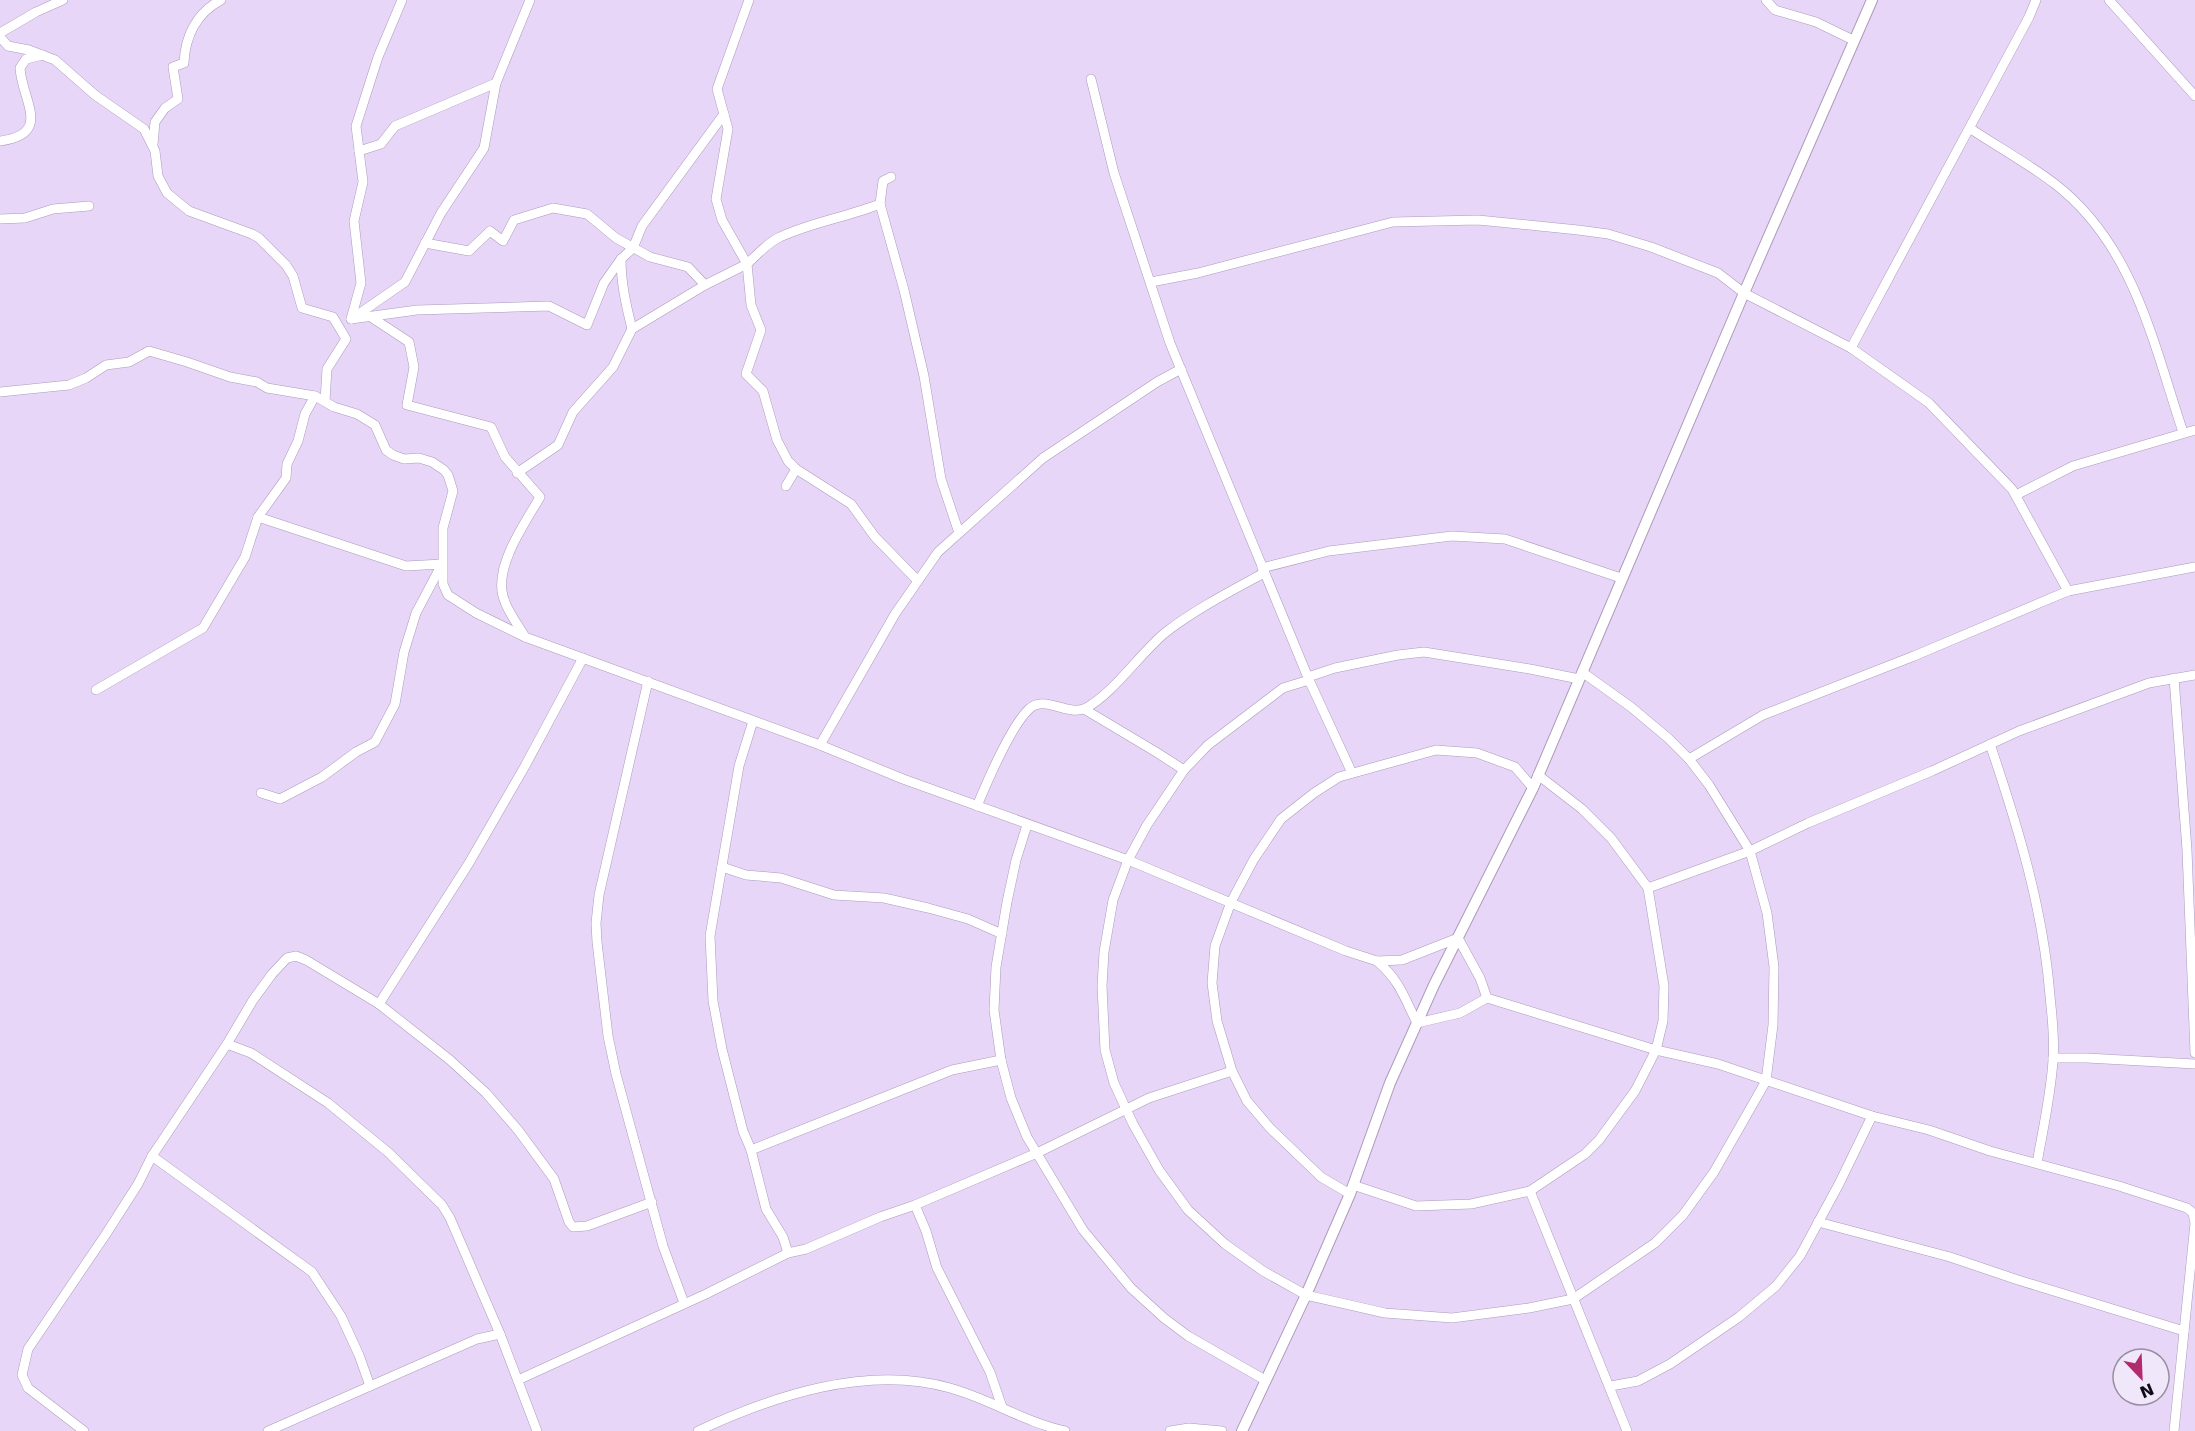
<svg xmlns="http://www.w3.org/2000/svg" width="2195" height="1431" viewBox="0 0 2195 1431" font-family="'DejaVu Sans',sans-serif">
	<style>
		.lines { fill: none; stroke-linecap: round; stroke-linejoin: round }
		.minor-casing { stroke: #ab9bba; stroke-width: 10 }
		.tertiary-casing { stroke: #ab9bba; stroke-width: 12 }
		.minor { stroke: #fff; stroke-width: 9 }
		.tertiary { stroke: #fff; stroke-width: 10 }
	</style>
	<rect width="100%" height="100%" fill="#e7d6f7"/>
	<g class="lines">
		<!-- minor casing -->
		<g class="minor-casing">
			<g id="minor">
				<path d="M1766 0 1775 10 1816 22 1853 40"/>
				<path d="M2109 0 2195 96"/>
				<path d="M0 33 36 12 63 0"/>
				<path d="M0 37 8 46 29 50 55 60 95 95 144 129 155 151 158 176 167 193 189 211 252 234 259 238 286 265 293 276 302 308 333 317 346 339 327 369 325 401"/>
				<path d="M1091 79 1114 173 1170 343 1309 680 1352 773"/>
				<path d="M1971 129C1998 147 2029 164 2055 184 2134 245 2153 343 2183 432"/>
				<path d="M0 141C53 134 22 101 20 68L26 59 43 55"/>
				<path d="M153 144 155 122 165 108 178 99 173 67 184 63C185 37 196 13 221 0"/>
				<path d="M359 151 381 144 395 126 496 83 530 0"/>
				<path d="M880 204 904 290 924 376 941 479 959 533"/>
				<path d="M0 219 25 218 53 209 89 206"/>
				<path d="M425 243 469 251 490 231 503 241 514 220 553 208 587 214 616 238 650 257 688 267 705 285"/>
				<path d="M1151 282 1198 273 1393 222 1478 220 1578 230 1608 234 1651 247 1718 273 1744 293 1851 348 1929 403 2012 489 2068 591"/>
				<path d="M371 317 409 342 414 367 407 405 491 427 505 457 540 497C525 523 498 561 502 591 504 607 517 623 525 637"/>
				<path d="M353 318 405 282 441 213 484 148 496 83"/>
				<path d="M351 319 361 283 354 221 363 182 356 126 378 57 402 0"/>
				<path d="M351 319 417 310 549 306 587 325 604 283 621 259"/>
				<path d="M632 329C626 305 621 283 621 259L633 248 642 226 724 114"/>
				<path d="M1851 348 2029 17 2036 0"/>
				<path d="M0 392 69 385 86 378 106 365 129 362 149 351 187 362 230 377 257 382 267 388 315 396 334 407 357 414 375 425 386 450 393 455 404 459 419 458 432 462 444 470 448 475 453 491 443 528V584L448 595 476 613 525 637 820 745 903 779 1128 860 1346 951 1377 961 1402 960 1458 938 1480 978 1487 998 1656 1050 1718 1064 1872 1116 1929 1130 1990 1151 2119 1186 2187 1208 2193 1213 2195 1223 2174 1431"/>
				<path d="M796 469 851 504 875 537 917 580"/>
				<path d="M517 473 558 445 573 412 613 367 632 329 705 285 747 264 722 220 716 199 728 129 717 89 749 0"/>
				<path d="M786 486 796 469 788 461 777 440 763 391 746 374 761 330 751 305 747 264C757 255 768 242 780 237 812 222 847 217 880 204L883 181 891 177"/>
				<path d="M2016 495 2073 466 2195 430"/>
				<path d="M258 517 406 566 442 564 416 613 404 652 395 704 375 742 356 752 322 777 280 799 261 793"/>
				<path d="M1262 568 1329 551 1452 536 1505 539 1621 578"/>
				<path d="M1308 677 1335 668 1398 655 1424 652 1530 669 1579 679"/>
				<path d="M2174 678 2187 850 2195 1053"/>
				<path d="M1309 680 1283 688 1208 745 1184 770 1147 825 1128 860 1113 900 1104 952 1102 986 1105 1050 1114 1083 1133 1124 1159 1170 1188 1210 1225 1244 1263 1271 1306 1295 1385 1313 1452 1318 1529 1308 1573 1299 1655 1243 1683 1215 1714 1172 1766 1081 1773 1025 1774 967 1767 913 1750 851 1709 785 1689 759 1668 738 1631 707 1582 672"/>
				<path d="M648 681 599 895 596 923 597 942 608 1036 616 1074 663 1246 684 1303"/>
				<path d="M96 690 203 628 245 557 258 517 286 478 287 464 298 441 305 414 315 396"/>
				<path d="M1084 709 1156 752 1184 770"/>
				<path d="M753 721 739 766 710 936 713 1001 722 1049 743 1131 751 1150 766 1209 783 1237 788 1253"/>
				<path d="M1990 744C2018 827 2043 908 2050 996 2052 1017 2055 1039 2053 1060 2051 1094 2043 1129 2037 1163"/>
				<path d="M820 745 895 614 938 552 1043 458 1157 382 1181 369"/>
				<path d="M1689 759 1763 715 1914 656 2068 591 2195 567"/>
				<path d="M977 806C987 782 1011 726 1029 709 1045 694 1067 717 1086 708 1114 693 1140 653 1166 632 1196 609 1231 591 1264 573"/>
				<path d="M1027 825 1016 860 1007 902 996 967 994 1010 1001 1060 1011 1098 1027 1137 1083 1230 1131 1288 1164 1318 1188 1336 1265 1380"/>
				<path d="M722 867 746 875 781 878 834 895 884 898 928 908 968 919 1002 934"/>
				<path d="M1648 888 1750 851 1808 823 1932 771 2019 731 2149 683 2195 675"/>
				<path d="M1377 961C1400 981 1404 997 1417 1023L1460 1013 1487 998"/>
				<path d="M379 1004 469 863 525 766 583 658"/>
				<path d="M227 1044 251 1053 328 1103 389 1153 442 1205 450 1218 500 1334 537 1431"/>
				<path d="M2053 1058H2087L2195 1064"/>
				<path d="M751 1150 952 1070 1001 1060"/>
				<path d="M152 1156 312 1272 341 1316 359 1355 370 1386"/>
				<path d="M1353 1185 1416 1206 1471 1204 1530 1191 1585 1154 1599 1140 1635 1091 1656 1050 1663 1021 1664 986 1648 888 1611 838 1582 809 1538 775"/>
				<path d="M1530 1191 1627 1431"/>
				<path d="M1350 1194 1321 1177 1270 1128 1247 1101 1232 1071 1217 1021 1212 983 1215 946 1231 902 1254 859 1281 819 1314 793 1339 777 1436 750 1477 753 1515 767 1533 788"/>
				<path d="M915 1205 926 1231 937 1268 990 1372 1002 1407"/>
				<path d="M1818 1222 1950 1257 2018 1280 2184 1331"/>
				<path d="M518 1380 706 1294 788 1253 806 1249 880 1217 915 1205 1037 1153 1149 1098 1232 1071"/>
				<path d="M1611 1386 1638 1381 1670 1364 1739 1317 1776 1286 1800 1256 1839 1184 1872 1116"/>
				<path d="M84 1431 28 1388 22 1375 28 1349 106 1234 138 1184 152 1156 227 1044 253 1000 272 974 287 958 296 956 306 960 379 1004 450 1060 486 1093 518 1130 554 1179 569 1222 573 1227 587 1226 652 1202"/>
				<path d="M268 1431 477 1339 500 1334"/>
				<path d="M698 1431C773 1396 867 1364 950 1388 990 1399 1024 1422 1065 1431"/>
				<path d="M1170 1431 1189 1428 1222 1431"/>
			</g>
		</g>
		<!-- tertiary casing -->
		<g class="tertiary-casing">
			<path id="tertiary" d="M1242 1431 1306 1295 1350 1194 1390 1083 1434 985 1533 788 1744 293 1872 0"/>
		</g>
		<!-- minor -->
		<use href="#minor" class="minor"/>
		<!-- tertiary -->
		<use href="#tertiary" class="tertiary"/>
	</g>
	<!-- north arrow -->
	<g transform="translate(2141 1377) rotate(157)"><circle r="28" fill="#f1e7fa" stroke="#978f9f" stroke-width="1.5"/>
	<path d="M0-4.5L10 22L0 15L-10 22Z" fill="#b22b6e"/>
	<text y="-9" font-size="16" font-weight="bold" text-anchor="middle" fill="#110b16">N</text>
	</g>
</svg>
